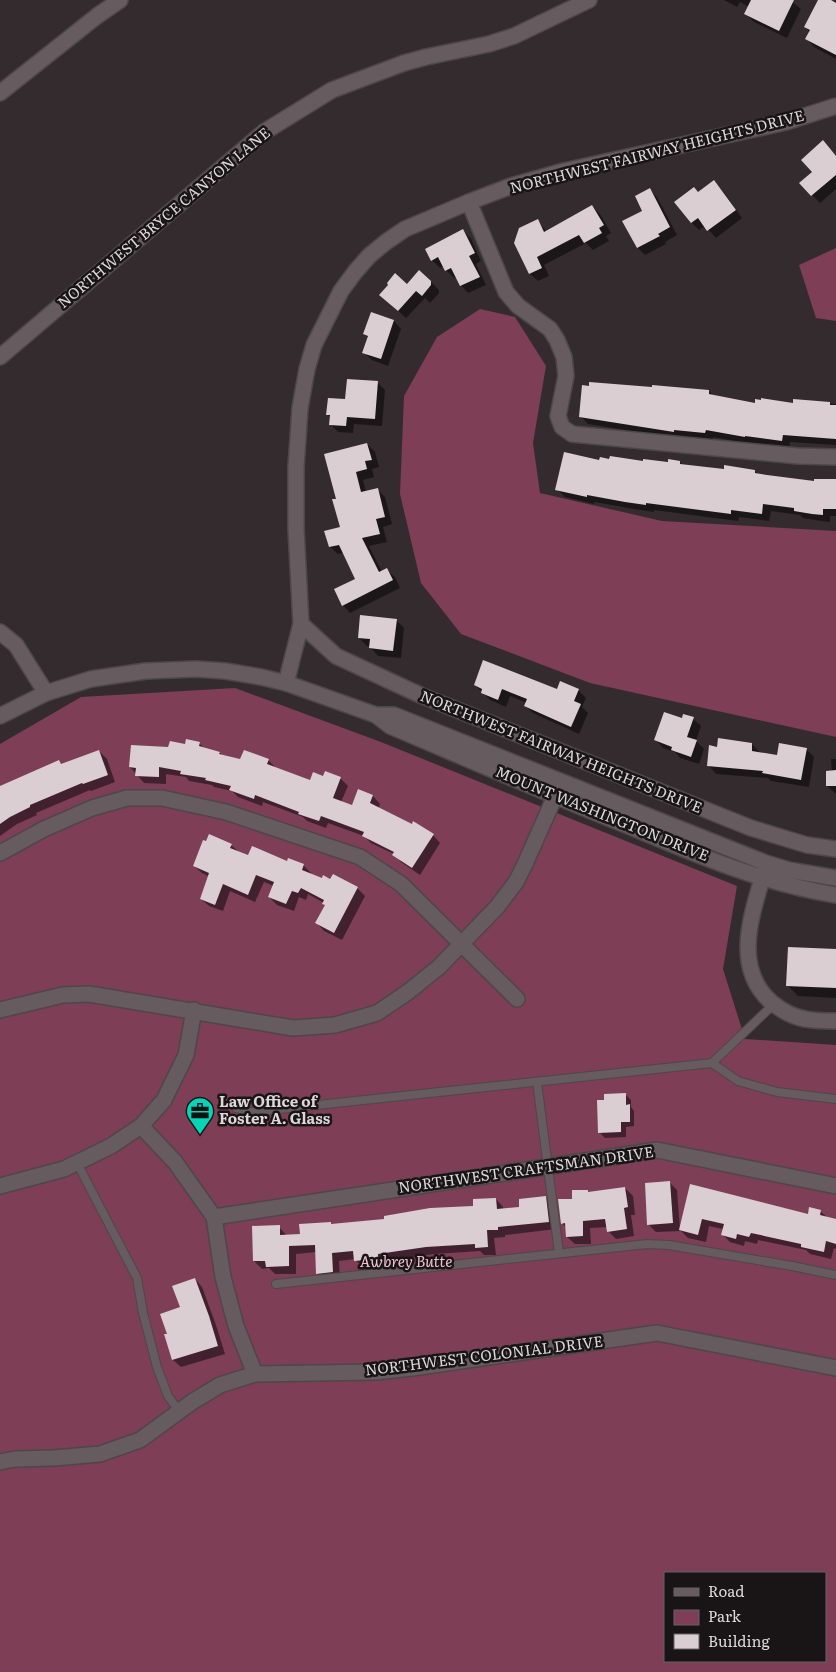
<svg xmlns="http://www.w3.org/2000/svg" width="836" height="1672" viewBox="0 0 836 1672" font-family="Literata,serif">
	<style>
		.green { fill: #7d3e56; fill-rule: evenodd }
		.shadow { fill: #0007 }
		.building { fill: #daced2 }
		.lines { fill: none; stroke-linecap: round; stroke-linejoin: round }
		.service-casing { stroke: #4e4749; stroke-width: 10 }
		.minor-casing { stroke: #4e4749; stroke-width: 18 }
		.secondary-casing { stroke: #4e4749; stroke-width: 18 }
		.service { stroke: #665b5f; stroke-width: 8 }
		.minor { stroke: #665b5f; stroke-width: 15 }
		.secondary { stroke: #665b5f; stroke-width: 15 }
		.labels { text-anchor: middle; stroke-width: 5; stroke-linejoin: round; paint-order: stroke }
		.street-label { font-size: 15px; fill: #ddd7d9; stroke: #191516 }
		.poi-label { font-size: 15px; font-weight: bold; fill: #ddd7d9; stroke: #191516; text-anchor: start }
		.park-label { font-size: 15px; font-style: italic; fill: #f2c0d0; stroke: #191516 }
	</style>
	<rect width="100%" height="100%" fill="#342b2e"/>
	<!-- green -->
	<g class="green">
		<path d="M836 248V321L816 318 799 265Z"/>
		<path d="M480 309 515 317 546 366 533 443 540 493 662 521 836 531V737L590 683 461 634 421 583 400 494 404 396 437 337Z"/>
		<path d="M235 688 381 742 737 886 723 969 745 1039 836 1045V1672H0V744L81 697ZM665 1573H825V1661H665Z"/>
	</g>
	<!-- shadow -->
	<g class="shadow">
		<path d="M724 0H790L801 9 787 38 754 22 746 14 749 7 740 2 737 7Z"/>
		<path d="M826 0 836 4V59L814 47 807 39 810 32 805 27Z"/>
		<path d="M836 156V189L820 203 801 183Z"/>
		<path d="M714 182 722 190 742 218 716 238 705 226 699 230 692 223 676 202 694 188 699 193Z"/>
		<path d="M650 190 657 197 677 235 665 242 666 244 645 255 638 248 644 211Z"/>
		<path d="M592 206 600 214 611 233 606 236 609 241 593 250 586 243 544 265 549 276 538 281 530 274 515 243 537 220 547 232Z"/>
		<path d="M463 231 471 239 481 261 476 264 486 285 468 293 461 285 457 277 454 278 446 270 444 266 440 268 432 260Z"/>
		<path d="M431 282 439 290V293L430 303 425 298 406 318 389 302 407 286Z"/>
		<path d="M371 314 394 321 401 329 388 366 372 360 364 353 369 338 364 334Z"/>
		<path d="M378 383 385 390 382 426 354 424 353 433 338 432 330 424 331 418 328 415 346 400Z"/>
		<path d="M709 391 714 396 756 404 794 405V401L836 404V445L790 442 789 448 752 443V444L713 437V440L682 437 681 439 588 424 580 416Z"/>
		<path d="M367 444 375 452 379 467 372 469 374 477 363 480 366 492 377 489 385 497 392 524 383 527 387 542 369 546 382 572 387 570 395 577 400 588 350 613 343 605 357 579 344 553 338 554 330 547 341 528 338 499Z"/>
		<path d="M600 461 680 462 683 466 725 471H755L759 475 815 482 836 480V516H830V522L821 521 803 518 800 515 771 511 769 521 739 517 738 521 654 510V512L634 509 595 502 594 504 565 497 557 489Z"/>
		<path d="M396 620 404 628 401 658 378 656 371 648V646H367L359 638Z"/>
		<path d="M475 685 557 690H578L586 698 582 707 588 713 579 734 533 713 525 706 527 703 510 696 506 707 490 700Z"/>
		<path d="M693 719 701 726 696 741 704 749 699 764 680 758 675 752 663 748 656 740 683 720Z"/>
		<path d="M199 743 205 749 220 753 223 757 241 761 268 760 276 768 311 782 323 777 340 778 348 786 341 802 353 806 358 791 373 796 380 804 378 809 433 835 440 843 420 875 401 862 394 854 371 843 364 836 328 823 326 828 307 821 303 817 263 802 262 806 238 797 232 791 214 787 212 785 189 781 186 777 166 774V784L144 783 130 767 169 749Z"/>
		<path d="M752 744 760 753 778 756 806 749 814 757 809 787 771 781 768 778 716 774 709 766 718 749Z"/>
		<path d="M99 751 107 759 115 782 91 791 90 790 36 813 37 815 17 824 0 836V788Z"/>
		<path d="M831 759H836V794L827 786 832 772Z"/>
		<path d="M231 845 239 852 249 857 288 862 289 860 304 866 311 873 310 875 357 888 365 896 342 940 324 931 317 923 326 906 324 903 308 894 306 900 299 897 294 911 277 905 269 897 274 886 264 882 255 902 230 891 223 911 209 906 201 899 210 877 202 873 194 866Z"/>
		<path d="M836 951V998L798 996 787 985Z"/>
		<path d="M626 1095 631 1100V1107L634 1111V1126L626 1127V1137L605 1138 600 1133 605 1101Z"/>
		<path d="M669 1182 677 1190 680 1230 691 1185 809 1215 820 1211 828 1218 836 1220V1249L834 1248 831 1259 810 1254 806 1250 758 1240 757 1244 745 1241 744 1246 730 1242 722 1234 723 1229 709 1226 706 1242 688 1238 681 1231 656 1232 649 1225Z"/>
		<path d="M625 1188 633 1196 635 1215H631L634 1236 616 1239 608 1231V1227L590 1228 591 1244H575L567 1237V1228L562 1223 573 1200 587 1191 590 1193Z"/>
		<path d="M546 1197 553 1205 556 1229 505 1235V1237L494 1238 496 1255H484L480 1251 434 1254 385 1261V1266L363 1268 355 1259 339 1261 340 1280 325 1281 317 1273 316 1252 296 1254V1274H275L269 1268 262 1269 254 1261 279 1227 287 1236H301L332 1225 385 1220 474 1207 496 1199 503 1207V1209L521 1208Z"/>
		<path d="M195 1279 202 1287 216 1325 225 1354 181 1367 173 1360 181 1308Z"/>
	</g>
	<!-- building -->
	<g class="building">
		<path d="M751 0H794L779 31 744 14Z"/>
		<path d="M818 0H831L836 3V55L805 39 810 30 804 27Z"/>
		<path d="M823 140 836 156V175L811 196 799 183 812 172 801 160Z"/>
		<path d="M714 180 736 210 707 231 698 218 691 223 674 202 694 187 698 192Z"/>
		<path d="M650 188 670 227 658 234 660 236 637 248 622 221 642 211 635 196Z"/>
		<path d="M592 205 604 225 599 228 602 233 584 243 579 235 537 257 542 268 529 274 514 243 519 228 538 219 544 232Z"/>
		<path d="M463 229 475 253 469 256 480 277 460 286 451 268 445 271 438 257 431 261 425 249Z"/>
		<path d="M419 270 431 281V285L422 296 416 291 398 311 379 295 388 285 387 283 395 273 407 284Z"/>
		<path d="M371 312 394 320 381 359 362 353 368 336 363 334Z"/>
		<path d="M347 379 378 381 375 419 347 417 346 426 329 425 330 415H326L328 398 345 399Z"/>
		<path d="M589 382 652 387V385L709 390V394L755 403V399L761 400V398L793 403V399L830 402V405H836V439L783 435 782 441 745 436V437L706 430 705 433 674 430V432L579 417 582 385 589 386Z"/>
		<path d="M367 443 372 460 365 461 367 469 356 472 361 492 378 488 385 517 376 519 380 534 362 538 379 572 387 568 393 580 342 606 334 589 355 579 339 545 329 547 324 531 340 527 332 499H336L324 454Z"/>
		<path d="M564 452 599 460 600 457 609 459 610 456 643 461V459L668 462V459L680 461V464L724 469V465L755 470V473L767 475 814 481V479H836V509H823V515L812 514 794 511V508L763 504 762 514 731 510V514L646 503V505L625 502 587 495V497L555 490Z"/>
		<path d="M360 615 397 619 393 651 369 648 370 639 358 638Z"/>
		<path d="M483 660 557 689 560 681 579 689 574 701 581 704 571 727 524 706 527 699 502 689 498 700 481 693 482 689 474 685Z"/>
		<path d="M664 712 682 718 683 714 694 717 687 737 697 740 691 757 671 750 672 747 654 740Z"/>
		<path d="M718 738 752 743V751L777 755 779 743 807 748 801 780 762 773 763 771 707 766 709 745 717 747Z"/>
		<path d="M186 739 200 742 199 746 220 752 219 754 240 759 244 750 269 759 267 764 310 780 313 772 323 776 325 771 341 777 333 798 352 805 358 789 373 795 370 803 412 824 413 821 434 834 412 868 392 855 394 852 362 836 364 832 321 816 319 821 298 814 299 812 255 795 254 799 229 790 231 786 205 780 206 778 180 774 181 771 159 767V777L135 776 136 768 129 767 131 745 168 747 170 741 185 744Z"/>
		<path d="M99 750 108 775 83 784 82 783 30 805V807L10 817 0 824V786L59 760 61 764Z"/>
		<path d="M836 770V786H826V771Z"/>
		<path d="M209 834 232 844 230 848 248 855 252 846 287 861 288 858 304 864 302 870 322 878 323 875 330 879 333 874 358 887 334 933 315 923 325 905 322 904 324 900 301 888 298 893 292 891 286 904 268 897 274 882 256 875 248 895 223 884 215 905 200 899 209 873 193 866 203 840 206 841Z"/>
		<path d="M788 947 836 949V988L786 986Z"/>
		<path d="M626 1093V1105L630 1104V1122H621V1132L598 1133 597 1100H604V1094Z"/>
		<path d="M670 1181 673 1223 647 1225 645 1183Z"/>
		<path d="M690 1184 808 1214 809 1207 821 1210 820 1215 836 1219V1244L826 1241 824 1252 801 1247V1244L751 1233 749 1237 737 1234 736 1239 721 1235 724 1224 702 1219 698 1235 679 1230Z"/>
		<path d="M625 1187 628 1207 624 1208 627 1229 607 1232 605 1219 583 1221V1236L566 1237 565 1223 561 1224 558 1199H572V1190H588V1192Z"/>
		<path d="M546 1196 549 1222 498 1227V1230H487L488 1247 475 1248V1244L426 1247 378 1254V1259L354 1261 353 1251 332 1253 333 1272 316 1274 315 1245 289 1246V1266L266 1267 265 1261H253L252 1226 280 1225V1235L300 1234 299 1224 331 1222V1224L384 1219V1216L430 1208 473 1206V1199L496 1198 497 1209 519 1207V1199Z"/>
		<path d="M195 1278 209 1316 218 1346 172 1360 164 1334H167L160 1314 180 1307 172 1286Z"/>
	</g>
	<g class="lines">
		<!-- service casing -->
		<g class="service-casing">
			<g id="service">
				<path d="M712 1063 774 1004"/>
				<path d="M537 1082 559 1253"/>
				<path d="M236 1108 251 1112 712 1063 738 1081 777 1092 836 1099"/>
				<path d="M77 1163 137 1278 143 1313 157 1367 168 1396 179 1411"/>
				<path d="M276 1284 647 1244 669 1245 792 1266 836 1275"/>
			</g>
		</g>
		<!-- minor casing -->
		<g class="minor-casing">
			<g id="minor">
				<path d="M0 93 97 16 120 0"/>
				<path d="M469 202 506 292 518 306 550 329 557 340 564 357 566 376 558 416 562 427 572 434 798 456 836 457"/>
				<path d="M0 357 264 132 332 90 404 63 426 57 489 44 514 36 589 0"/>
				<path d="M301 624 296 529V467L300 408 307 369 314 345 341 291 355 272 369 256 386 242 405 229 469 202 511 186 564 171 786 122 836 106"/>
				<path d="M0 632 16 645 46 693"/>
				<path d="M286 683 301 624 336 656 420 695 751 828 807 845 836 849"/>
				<path d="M0 853 44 829 92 808 127 798H162L226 812 360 857 401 884 517 999"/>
				<path d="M766 865C754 909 730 965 771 1002 781 1010 793 1017 805 1019 815 1021 826 1021 836 1021"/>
				<path d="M0 1010 63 995 89 994 293 1028 335 1025 377 1013 408 992 439 967 497 907 516 882 525 864 560 785"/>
				<path d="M141 1126 175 1162 214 1217 223 1277 236 1326 255 1374"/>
				<path d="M0 1186 64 1169 111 1146 141 1126 164 1100 186 1055 194 1010"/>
				<path d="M214 1217 657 1150 836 1186"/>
				<path d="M0 1462 15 1459 54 1458 100 1454 140 1440 192 1402 220 1385 255 1374 375 1372 412 1368 657 1333 836 1368"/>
			</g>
		</g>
		<!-- secondary casing -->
		<g class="secondary-casing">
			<g id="secondary">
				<path d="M376 715 390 726C470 760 550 795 631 827 697 855 765 884 836 895"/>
				<path d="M0 716 46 693 91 679 146 671 196 669 225 671 261 677 286 683 376 715H394L766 863 789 870 836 878"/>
			</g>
		</g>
		<!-- service -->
		<use href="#service" class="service"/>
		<!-- minor -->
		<use href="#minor" class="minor"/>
		<!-- secondary -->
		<use href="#secondary" class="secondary"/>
	</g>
	<!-- icons -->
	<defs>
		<g id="office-pin" transform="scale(1.4375)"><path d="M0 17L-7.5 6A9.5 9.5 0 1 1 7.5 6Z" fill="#05d5b6" stroke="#191516"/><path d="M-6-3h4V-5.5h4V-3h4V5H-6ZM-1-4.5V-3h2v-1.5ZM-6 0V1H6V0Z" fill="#111"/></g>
	</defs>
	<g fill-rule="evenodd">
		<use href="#office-pin" x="200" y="1111"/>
	</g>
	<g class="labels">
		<!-- street labels -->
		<g class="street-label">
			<text transform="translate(657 152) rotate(-14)" y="5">NORTHWEST FAIRWAY HEIGHTS DRIVE</text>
			<text transform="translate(164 218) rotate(-40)" y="5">NORTHWEST BRYCE CANYON LANE</text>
			<text transform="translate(561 752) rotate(22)" y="5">NORTHWEST FAIRWAY HEIGHTS DRIVE</text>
			<text transform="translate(602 814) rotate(22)" y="5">MOUNT WASHINGTON DRIVE</text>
			<text transform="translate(526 1170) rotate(-8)" y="5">NORTHWEST CRAFTSMAN DRIVE</text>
			<text transform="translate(484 1356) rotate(-7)" y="5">NORTHWEST COLONIAL DRIVE</text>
		</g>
		<!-- poi labels -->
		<g class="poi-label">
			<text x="219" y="1107">Law Office of<tspan x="219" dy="17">Foster A. Glass</tspan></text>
		</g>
		<!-- park labels -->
		<g class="park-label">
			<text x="406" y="1267">Awbrey Butte</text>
		</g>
	</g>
	<!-- legend -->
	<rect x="664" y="1572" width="162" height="90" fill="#191516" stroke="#676364"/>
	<rect x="674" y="1588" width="25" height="8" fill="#665b5f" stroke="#676364"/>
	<text x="708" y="1597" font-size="15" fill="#ddd7d9">Road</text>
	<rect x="674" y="1610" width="25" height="15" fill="#7d3e56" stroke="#676364"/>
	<text x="708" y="1622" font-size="15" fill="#ddd7d9">Park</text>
	<rect x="674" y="1634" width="25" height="15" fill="#daced2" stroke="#676364"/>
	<text x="708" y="1647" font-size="15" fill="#ddd7d9">Building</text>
</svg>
